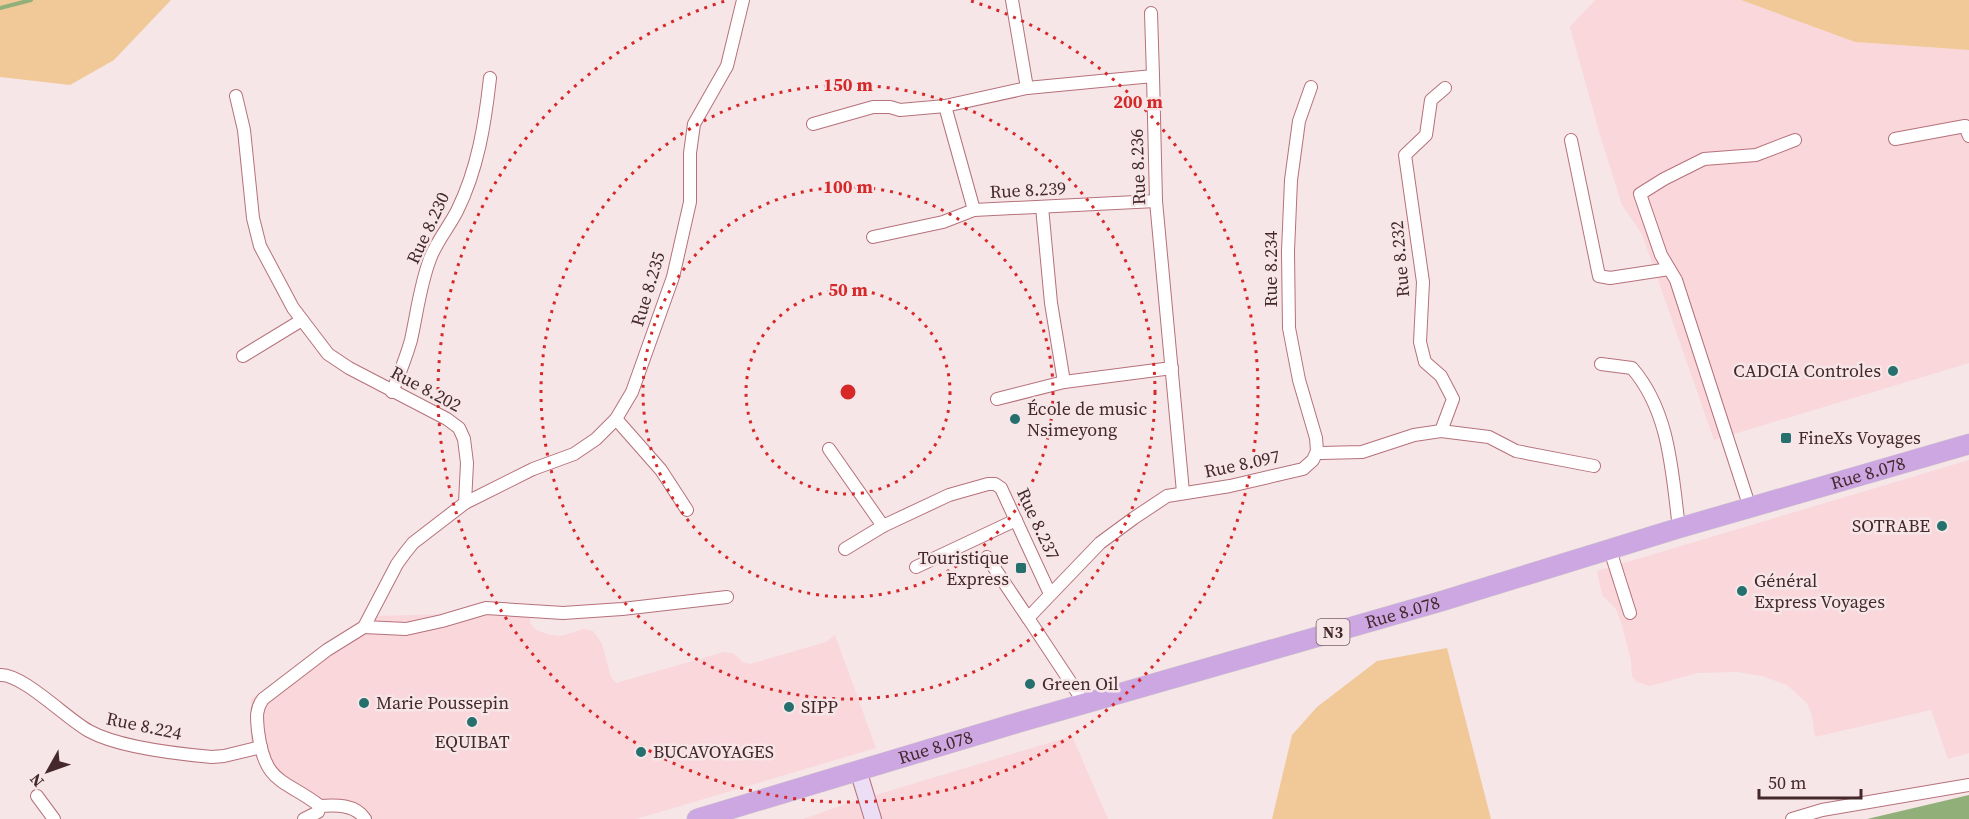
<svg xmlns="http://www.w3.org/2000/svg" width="1969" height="819" viewBox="0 0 1969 819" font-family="'Source Serif 4',serif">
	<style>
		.built { fill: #f9d7da }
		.green { fill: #f1c998 }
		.water { fill: #91b079 }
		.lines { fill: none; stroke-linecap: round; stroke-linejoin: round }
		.stream { stroke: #91b079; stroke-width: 4 }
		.minor-casing { stroke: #b6717a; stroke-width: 14 }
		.secondary-casing { stroke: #b6717a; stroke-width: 18 }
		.trunk-casing { stroke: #cec7c8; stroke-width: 21 }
		.minor { stroke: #fff; stroke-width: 12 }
		.secondary { stroke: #ecdef4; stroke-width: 16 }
		.trunk { stroke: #cca7e2; stroke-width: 20 }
		.ring { fill: none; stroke: #d62828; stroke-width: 3; stroke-dasharray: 3 6 }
		.poi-dot { fill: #256f6d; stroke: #f6e6e8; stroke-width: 2 }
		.labels { text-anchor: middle; stroke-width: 5; stroke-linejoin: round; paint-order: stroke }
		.shield { fill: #f6e6e8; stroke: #796164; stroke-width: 1.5 }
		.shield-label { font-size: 16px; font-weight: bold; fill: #44282b }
		.street-label { font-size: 18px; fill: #44282b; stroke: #f6e6e8 }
		.poi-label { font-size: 18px; fill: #44282b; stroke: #f6e6e8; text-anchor: start }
		.centre { fill: #d62828; stroke: #f6e6e8; stroke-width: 3 }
		.ring-label { font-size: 18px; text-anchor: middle; font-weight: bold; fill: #d62828; stroke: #f6e6e8; stroke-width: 5; stroke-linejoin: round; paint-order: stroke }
	</style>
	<rect width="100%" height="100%" fill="#f6e6e8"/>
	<!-- built -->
	<g class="built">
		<path d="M1595 0H1741L1855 42 1969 50V363L1714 440 1642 234 1622 205 1600 135 1570 27Z"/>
		<path d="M1969 460V753L1948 759 1931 710 1815 737 1812 716 1807 703 1787 685 1762 676 1737 672 1697 673 1650 686 1637 682 1632 677 1631 660 1621 622 1616 609 1602 595 1597 571Z"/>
		<path d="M518 605 530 617V623L536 630 550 635 561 636 584 629 593 631 602 644 611 677 616 683 724 652 733 653 743 662 750 664 826 642 835 635 876 748 636 819H355L353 816 332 808 290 796 268 775 251 746V699L377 616 448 614Z"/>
		<path d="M1072 736 1108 819H803L849 803Z"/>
	</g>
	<!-- green -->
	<g class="green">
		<path d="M0 0H171L114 60 70 85 0 77Z"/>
		<path d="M1741 0H1969V50L1855 42Z"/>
		<path d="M1447 648 1491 819H1272L1292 735 1317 707 1377 661Z"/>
	</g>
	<!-- water -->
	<path class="water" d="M1969 795V819H1867Z"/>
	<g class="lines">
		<!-- stream -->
		<path class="stream" d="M0 8 31 0"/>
		<!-- minor casing -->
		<g class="minor-casing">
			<g id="minor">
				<path d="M1012 0 1027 88"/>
				<path d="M1151 13 1153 76"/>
				<path d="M1311 87 1299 121 1291 180 1288 251 1289 328 1299 380 1316 438 1317 451"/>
				<path d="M236 96 244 130 253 218 260 246 293 308 328 354 349 368 447 419 459 428 464 439 467 463 465 503 413 543 405 553 397 564 364 627 327 650 263 699C255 710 257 719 258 731 265 785 283 778 320 806 336 805 355 804 365 819"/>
				<path d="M945 106 974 210 1156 201"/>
				<path d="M813 124 873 107H890L900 110 945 106 1027 88 1153 76 1156 201 1183 492"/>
				<path d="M1895 139 1965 126 1969 136"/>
				<path d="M1571 140 1599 276 1610 278 1669 269"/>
				<path d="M1042 207 1051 303 1064 382"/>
				<path d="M873 237 943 222 974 210"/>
				<path d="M243 356 302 320"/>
				<path d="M1601 364 1632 368C1670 412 1672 473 1679 528"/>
				<path d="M392 392C399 375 406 358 411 340 417 313 420 285 430 259 436 242 449 227 457 211 478 169 485 123 490 78"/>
				<path d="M997 399 1064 382 1172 368"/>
				<path d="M616 419 661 470 687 510"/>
				<path d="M1441 431 1453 399 1441 376 1425 362 1420 342 1423 282 1405 155 1426 135 1431 100 1445 88"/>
				<path d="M829 449 883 526"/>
				<path d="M465 503 533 469 574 454 596 439 616 419 632 392 673 277 690 202V153L694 124 727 66 743 0"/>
				<path d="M1750 508 1676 280 1661 255 1640 194 1664 179 1704 159 1756 155 1795 140"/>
				<path d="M845 549 883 526 949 495 988 484H995L1001 488 1050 594"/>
				<path d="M1610 550 1630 613"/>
				<path d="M987 557 1028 618"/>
				<path d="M916 567 1016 520"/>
				<path d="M364 627 406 629 442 621 486 608 563 613 622 609 727 597"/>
				<path d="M0 675C22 673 68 720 89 731 118 747 178 754 212 757L224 756 261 747"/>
				<path d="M1085 704 1028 618 1100 543 1134 518 1167 496 1230 486 1303 469 1313 460 1317 451 1321 453 1362 452 1414 435 1441 431 1489 437 1516 451 1594 466"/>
				<path d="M37 796 54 819"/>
				<path d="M304 819 318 812 320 806"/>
				<path d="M1792 819 1822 810 1969 785"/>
			</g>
		</g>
		<!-- secondary casing -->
		<g class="secondary-casing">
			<path id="secondary" d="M858 770 873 819"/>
		</g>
		<!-- trunk casing -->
		<g class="trunk-casing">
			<g id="trunk">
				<path id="s1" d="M697 819 1020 722 1442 601 1679 528 1969 444"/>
			</g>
		</g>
		<!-- minor -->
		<use href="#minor" class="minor"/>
		<!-- secondary -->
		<use href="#secondary" class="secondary"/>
		<!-- trunk -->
		<use href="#trunk" class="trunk"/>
	</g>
	<!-- distance rings -->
	<g class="ring">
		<circle cx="848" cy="392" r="102"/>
		<circle cx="848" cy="392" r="205"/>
		<circle cx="848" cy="392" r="307"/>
		<path d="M971 1A410 410 0 1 1 725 1"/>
	</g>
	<!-- markers -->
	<g class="poi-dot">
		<circle cx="1893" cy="371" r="6"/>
		<circle cx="1015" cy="419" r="6"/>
		<rect x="1780" y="432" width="12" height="12" rx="3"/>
		<circle cx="1942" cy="526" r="6"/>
		<rect x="1015" y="562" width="12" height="12" rx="3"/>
		<circle cx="1742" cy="591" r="6"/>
		<circle cx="1030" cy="684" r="6"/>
		<circle cx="364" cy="703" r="6"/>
		<circle cx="789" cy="707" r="6"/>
		<circle cx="472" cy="722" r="6"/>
		<circle cx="641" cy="752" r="6"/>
	</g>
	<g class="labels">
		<!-- shield labels -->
		<rect class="shield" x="1316.5" y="619" width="33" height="26" rx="4.5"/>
		<g class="shield-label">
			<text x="1333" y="638">N3</text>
		</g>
		<!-- street labels -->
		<g class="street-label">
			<text transform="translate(1138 167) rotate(-92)" y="6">Rue 8.236</text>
			<text transform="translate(1028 190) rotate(-3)" y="6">Rue 8.239</text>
			<text transform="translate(428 228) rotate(-65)" y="6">Rue 8.230</text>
			<text transform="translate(1400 259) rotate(-95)" y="6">Rue 8.232</text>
			<text transform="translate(1271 269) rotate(-90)" y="6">Rue 8.234</text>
			<text transform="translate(648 289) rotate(-73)" y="6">Rue 8.235</text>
			<text transform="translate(426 389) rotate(28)" y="6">Rue 8.202</text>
			<text transform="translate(1242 464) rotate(-12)" y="6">Rue 8.097</text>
			<text dy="6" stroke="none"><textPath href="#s1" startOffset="1221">Rue 8.078</textPath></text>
			<text transform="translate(1038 524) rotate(65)" y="6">Rue 8.237</text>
			<text dy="6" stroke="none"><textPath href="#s1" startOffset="735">Rue 8.078</textPath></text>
			<text transform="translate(144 726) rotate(12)" y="6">Rue 8.224</text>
			<text dy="6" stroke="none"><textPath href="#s1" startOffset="249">Rue 8.078</textPath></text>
		</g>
		<!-- poi labels -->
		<g class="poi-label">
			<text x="1881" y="377" text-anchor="end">CADCIA Controles</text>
			<text x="1027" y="415">École de music<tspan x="1027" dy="21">Nsimeyong</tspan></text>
			<text x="1798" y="444">FineXs Voyages</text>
			<text x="1930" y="532" text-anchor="end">SOTRABE</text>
			<text x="1009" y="564" text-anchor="end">Touristique<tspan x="1009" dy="21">Express</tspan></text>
			<text x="1754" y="587">Général<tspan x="1754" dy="21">Express Voyages</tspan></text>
			<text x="1042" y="690">Green Oil</text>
			<text x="376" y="709">Marie Poussepin</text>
			<text x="801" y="713">SIPP</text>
			<text x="472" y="748" text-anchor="middle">EQUIBAT</text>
			<text x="653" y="758">BUCAVOYAGES</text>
		</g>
	</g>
	<circle cx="848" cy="392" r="9" class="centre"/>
	<g class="ring-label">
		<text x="848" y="91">150 m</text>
		<text x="1138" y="108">200 m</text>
		<text x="848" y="193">100 m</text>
		<text x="848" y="296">50 m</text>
	</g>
	<!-- north arrow -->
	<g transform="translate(48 771) rotate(230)" stroke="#f6e6e8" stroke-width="4.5" paint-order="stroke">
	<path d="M0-4.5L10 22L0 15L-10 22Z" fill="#44282b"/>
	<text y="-9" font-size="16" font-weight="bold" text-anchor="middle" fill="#44282b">N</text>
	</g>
	<!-- scale -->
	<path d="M1759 789v9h102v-9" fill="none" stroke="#44282b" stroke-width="3"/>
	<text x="1768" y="789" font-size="18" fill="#44282b" stroke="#f6e6e8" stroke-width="4.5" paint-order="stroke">50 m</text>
</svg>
